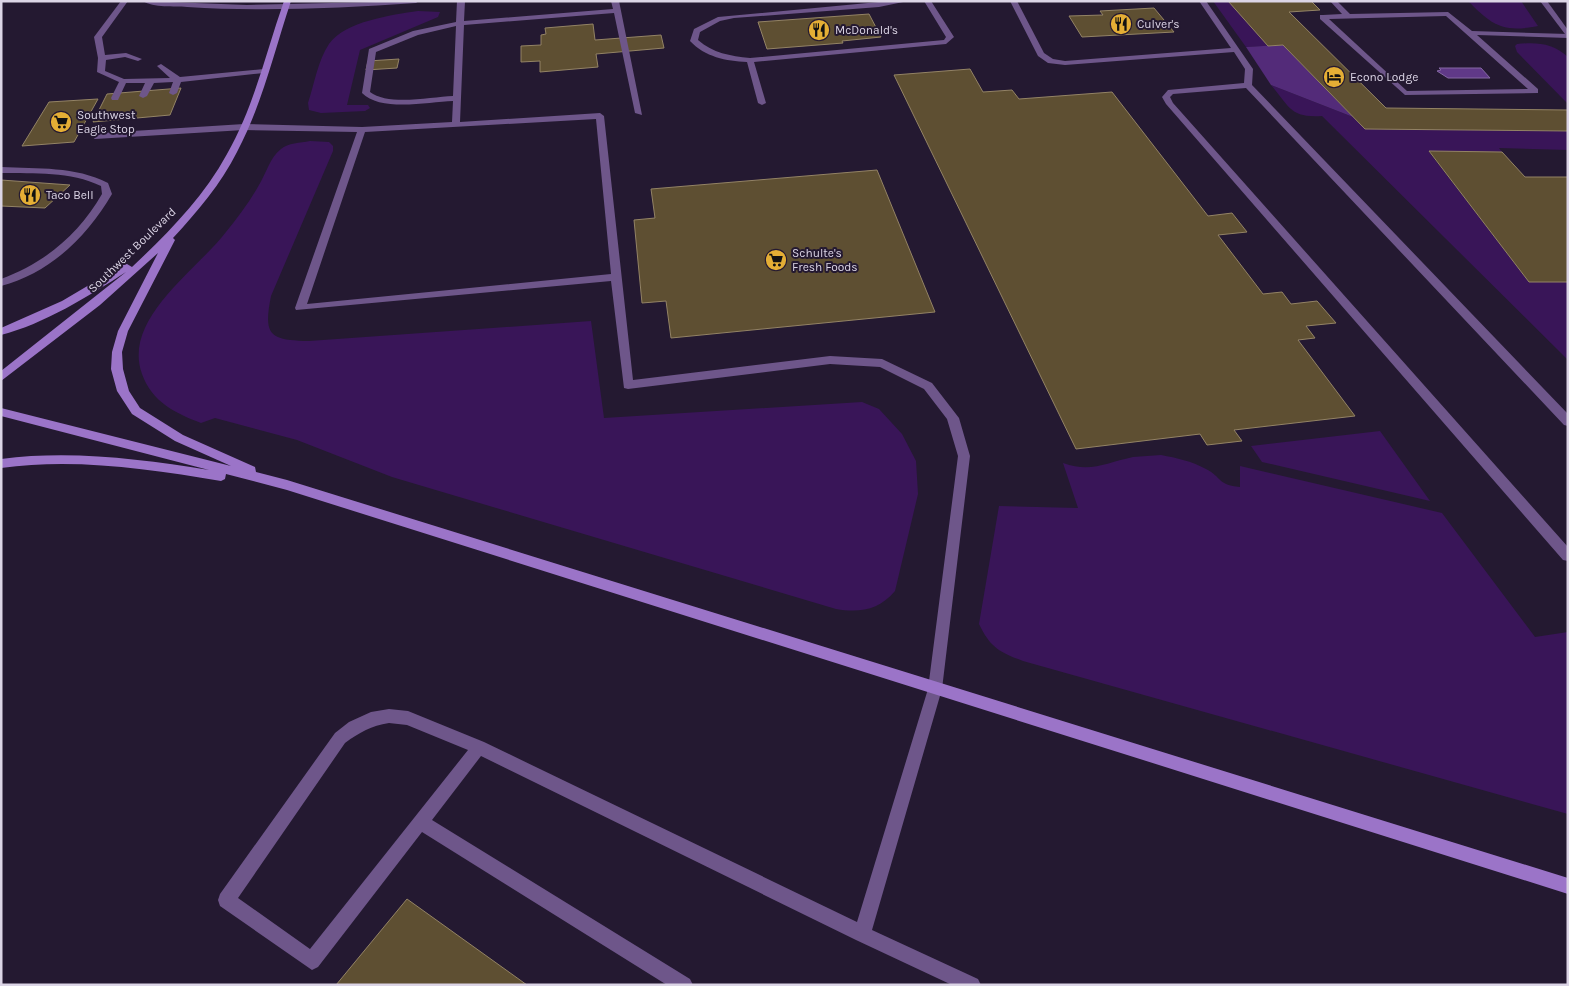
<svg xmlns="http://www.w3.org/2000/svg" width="1569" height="986" viewBox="0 0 1569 986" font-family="Karla,sans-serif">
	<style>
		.green { fill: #391558 }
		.forest { fill: #532b79 }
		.water { fill: #603988; stroke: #8568a4 }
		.building { fill: #5e4f32; stroke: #938365 }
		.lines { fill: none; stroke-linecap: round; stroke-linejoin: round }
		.service { fill: #6e568a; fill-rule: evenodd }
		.minor { fill: #6e568a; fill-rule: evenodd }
		.tertiary { fill: #6e568a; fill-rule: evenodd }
		.secondary { fill: #9b74c8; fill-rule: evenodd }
		.labels { text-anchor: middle; stroke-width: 4; stroke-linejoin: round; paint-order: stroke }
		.far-poi-label { font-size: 12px; fill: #dcd5e6; stroke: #241931; text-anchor: start }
		.far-street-label { font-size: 12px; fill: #dcd5e6; stroke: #241931 }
	</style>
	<rect width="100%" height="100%" fill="#241931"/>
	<!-- green -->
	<g class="green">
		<path d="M1213 1H1228L1268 46 1246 47Z"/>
		<path d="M1468 1H1521L1538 26C1502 33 1492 25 1468 1Z"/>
		<path d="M418 11 440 12 438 17 360 50 347 105H368L370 108 365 111 321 113 309 110 308 103C314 85 318 60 329 44 345 21 392 15 418 11Z"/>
		<path d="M1517 44C1537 42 1553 43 1568 57V104L1517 52 1515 46Z"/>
		<path d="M1271 85 1353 117 1365 129 1568 131V150L1499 148 1502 152H1429L1529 282H1568V360L1322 116C1290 118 1290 107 1271 85Z"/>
		<path d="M310 141 329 142 333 146V151L271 296C263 336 270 340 309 341L591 321 604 418 862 402 879 409 902 434 916 461 918 494 895 591C879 610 860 613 836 609L392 477 297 440 215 418 201 423C175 413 152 402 142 374 122 319 197 270 226 232 238 217 250 201 259 185 266 174 270 157 281 149 288 143 300 143 310 141Z"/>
		<path d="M1380 431 1430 501 1262 462 1251 446Z"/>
		<path d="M1161 455C1177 458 1191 461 1206 469 1222 477 1217 485 1240 487V466L1442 513 1535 637 1568 632V814L1023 661C999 652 990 647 979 624L999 506 1078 508 1063 463C1091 473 1105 463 1133 457 1142 456 1152 456 1161 455Z"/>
	</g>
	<!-- forest -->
	<path class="forest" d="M1283 45 1353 117 1271 85 1246 47Z"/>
	<!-- water -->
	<path class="water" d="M1439 68H1481L1490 78H1448L1437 71 1441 70Z"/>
	<!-- building -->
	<g class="building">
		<path d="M1228 1H1311L1320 10 1289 12 1386 108 1568 110V131L1365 129 1283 45 1268 46Z"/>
		<path d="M1154 8 1174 32 1082 37 1069 16 1103 15 1100 11Z"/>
		<path d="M869 14 881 37 842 41 843 43 767 49 758 22Z"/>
		<path d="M593 24 595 40 661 35 664 48 596 54 598 67 540 72V61L521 62V46L541 45V35L546 34 545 28Z"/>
		<path d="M399 59 397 68 366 70 368 61Z"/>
		<path d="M970 69 983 92 1012 90 1019 99 1112 92 1208 216 1232 213 1247 232 1218 235 1263 294 1282 292 1291 304 1317 301 1336 323 1306 326 1315 338 1298 340 1355 416 1234 430 1242 441 1207 445 1200 434 1076 449 894 75Z"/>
		<path d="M181 88 170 115 93 122 107 94Z"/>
		<path d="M98 99 74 142 22 146 49 102Z"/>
		<path d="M1429 151 1502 152 1525 177H1568V282H1529Z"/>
		<path d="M877 170 935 312 671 338 666 301 642 303 634 220 655 218 651 189Z"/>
		<path d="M1 180 70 185 45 208 1 206Z"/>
		<path d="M407 899 527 985H336Z"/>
	</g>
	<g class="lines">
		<!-- service -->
		<g class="service">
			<path d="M121 1H128L102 37 105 55 126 53 142 59 138 61 125 57 106 60 105 71 124 79 170 78 157 66 161 64 180 77 264 69 268 71 264 73 181 82 177 93 173 95 169 93 173 82 154 83 147 96 143 98 139 96 145 83H126L118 100H112L111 98 119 82 97 72 98 58 94 37Z"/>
			<path d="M457 1H465L464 21 613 9 611 1H619L642 115 635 113 614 13 464 25 460 122 600 113 604 116 633 380 830 356 882 359 932 383 959 418 970 456 942 689 872 930 978 979 981 985H952L856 940 481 756 432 820 690 979 693 985H667L422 832 318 967 312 970 220 906 218 900 220 894 335 733 349 722 371 712 389 709 408 711 484 742 857 922 928 689 958 456 947 419 924 389 880 367 830 364 628 389 624 388 611 281 296 310 295 308 357 132 244 130 95 139 91 136 97 125 100 124 104 127 101 133 244 124 362 127 452 122 453 101C428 102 380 112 362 93L369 49 413 31 456 22ZM456 26 453 96C431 97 388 106 370 92L376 52 418 35ZM596 119 611 274 307 304 365 132ZM389 723 407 725 468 750 310 949 238 898 345 743C360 732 371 726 389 723Z"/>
			<path d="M889 1H908L879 7 734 18 720 21 700 32 698 40C713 53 730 56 750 58L944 40 946 37 924 1H931L954 37 946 44 754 62 766 103 762 105 758 103 747 62C726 61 705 57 690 41L694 29 718 17Z"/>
			<path d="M1010 1H1017L1044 53 1053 59 1065 61 1231 48 1199 1H1206L1253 69 1252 85 1568 414V426L1564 425 1246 88 1173 94 1170 97 1173 103 1568 547V561L1563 560 1166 104 1162 97 1168 90 1244 83 1245 69 1234 52 1065 65 1048 63 1038 56Z"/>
			<path d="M1330 1H1337L1350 14 1448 12 1472 31 1568 34V38L1477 35 1538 89V93L1405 95 1320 19V15H1323L1342 14ZM1446 16 1528 89 1407 91 1329 19Z"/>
			<path d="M1 167C38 169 75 166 108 183L112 194C87 237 50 273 1 286V279C45 263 79 234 102 194L101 186C70 171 35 174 1 173Z"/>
		</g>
		<!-- minor -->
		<path class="minor" d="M1540 1H1547L1568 30V38Z"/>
		<!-- tertiary -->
		<path class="tertiary" d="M143 1 247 5 419 1 416 3C340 8 264 12 187 7 175 6 153 8 143 1Z"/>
		<!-- secondary -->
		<path class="secondary" d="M284 1H291C274 52 262 105 237 152 221 184 197 212 173 238L175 240 128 331 122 352 123 369 129 391 140 408 183 435 255 467 256 472 287 480 1568 878V894L287 490 226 474 225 479 221 481C148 469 75 458 1 468V459C71 450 140 459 209 470L1 416V408L231 466 175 441 132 414 117 391 111 369 112 352 118 331 158 253 100 305 1 381V371L126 272C89 296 44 324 1 335V328L62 301 123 265 127 264 132 267C168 233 203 198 227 154 254 107 266 52 284 1Z"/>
	</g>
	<!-- icons -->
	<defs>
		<g id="restaurant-disc" transform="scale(1.125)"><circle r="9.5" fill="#e4ae35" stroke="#241931"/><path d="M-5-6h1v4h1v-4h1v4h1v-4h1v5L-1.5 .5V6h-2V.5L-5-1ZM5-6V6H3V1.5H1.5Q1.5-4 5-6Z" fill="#111"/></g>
		<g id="hotel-disc" transform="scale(1.125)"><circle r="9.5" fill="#e4ae35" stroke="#241931"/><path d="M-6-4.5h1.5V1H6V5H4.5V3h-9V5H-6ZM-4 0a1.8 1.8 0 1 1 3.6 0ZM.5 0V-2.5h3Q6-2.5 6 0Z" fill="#111"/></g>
		<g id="supermarket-disc" transform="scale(1.125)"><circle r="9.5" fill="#e4ae35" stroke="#241931"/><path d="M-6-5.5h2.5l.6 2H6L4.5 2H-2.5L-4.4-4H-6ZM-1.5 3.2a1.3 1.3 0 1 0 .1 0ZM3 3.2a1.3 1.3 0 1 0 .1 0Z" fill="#111"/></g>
	</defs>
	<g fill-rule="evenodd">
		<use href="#restaurant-disc" x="1121" y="24"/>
		<use href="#restaurant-disc" x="819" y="30"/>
		<use href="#hotel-disc" x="1334" y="77"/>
		<use href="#supermarket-disc" x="61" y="122"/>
		<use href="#restaurant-disc" x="30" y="195"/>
		<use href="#supermarket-disc" x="776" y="260"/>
	</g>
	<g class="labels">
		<!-- far-poi labels -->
		<g class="far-poi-label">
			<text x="1137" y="28">Culver's</text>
			<text x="835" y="34">McDonald's</text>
			<text x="1350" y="81">Econo Lodge</text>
			<text x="77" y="119">Southwest<tspan x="77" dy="14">Eagle Stop</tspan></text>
			<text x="46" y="199">Taco Bell</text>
			<text x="792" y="257">Schulte's<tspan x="792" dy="14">Fresh Foods</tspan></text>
		</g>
		<!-- far-street labels -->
		<g class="far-street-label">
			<text transform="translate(132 250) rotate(-44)" y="4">Southwest Boulevard</text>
		</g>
	</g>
	<!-- border -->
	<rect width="1569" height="986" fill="none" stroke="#dcd5e6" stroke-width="5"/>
</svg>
